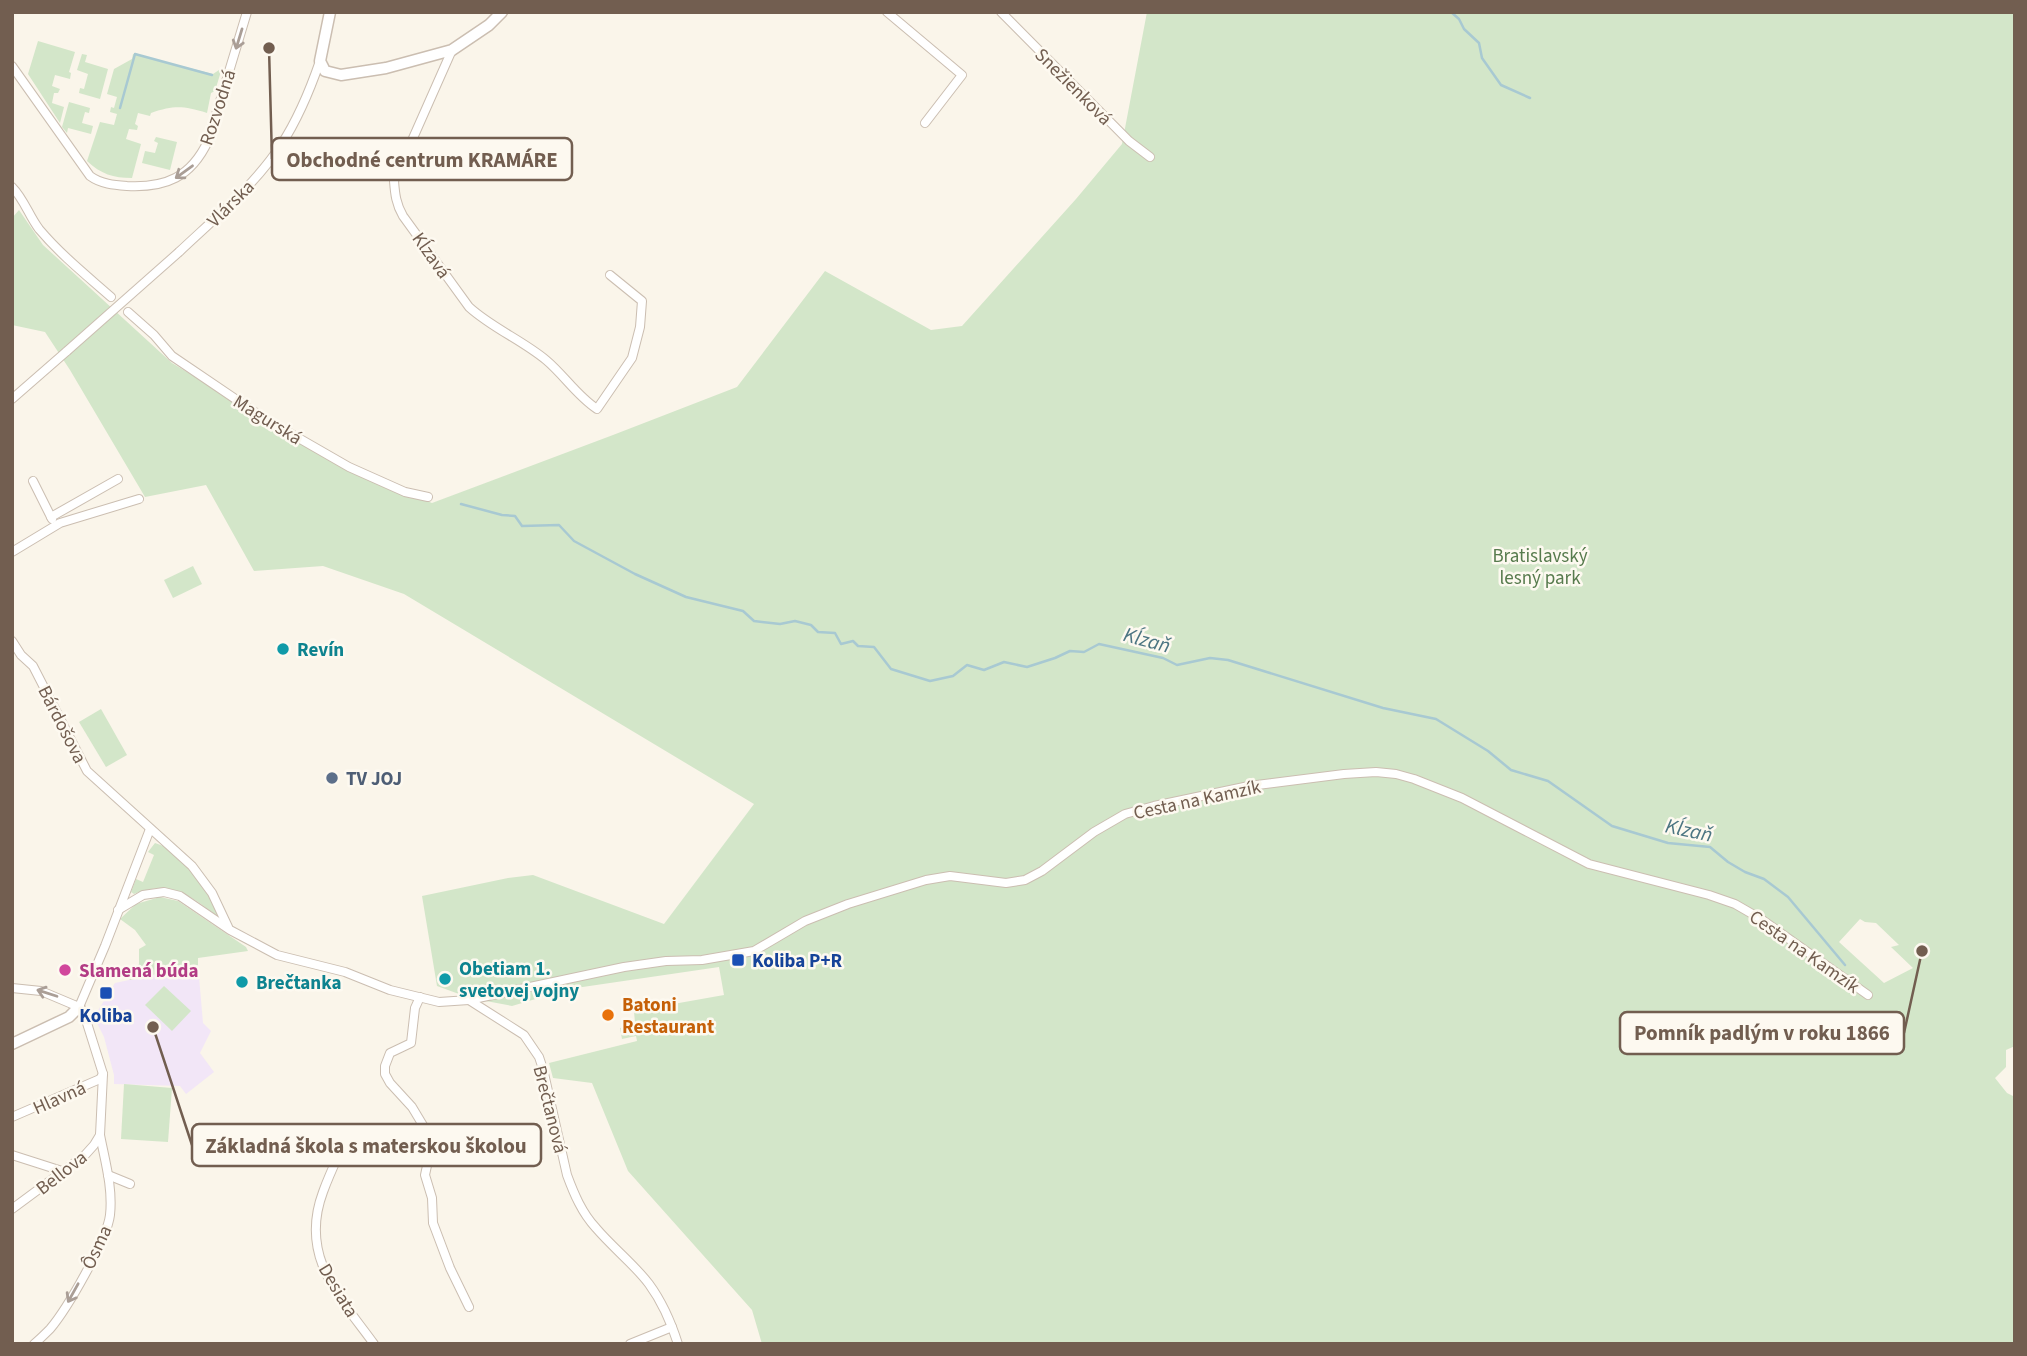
<svg xmlns="http://www.w3.org/2000/svg" width="2027" height="1356" viewBox="0 0 2027 1356" font-family="'Source Sans 3',sans-serif">
	<style>
		.education { fill: #f2e6f7 }
		.green { fill: #d3e6c9; fill-rule: evenodd }
		.lines { fill: none; stroke-linecap: round; stroke-linejoin: round }
		.stream { stroke: #a8c9d2; stroke-width: 2.5 }
		.minor-casing { stroke: #cbbeb1; stroke-width: 10 }
		.tertiary-casing { stroke: #cbbeb1; stroke-width: 13 }
		.minor { stroke: #fff; stroke-width: 8 }
		.tertiary { stroke: #fff; stroke-width: 10 }
		.minor-bridge-casing { stroke: #cbbeb1; stroke-width: 10; stroke-linecap: butt }
		.minor-bridge { stroke: #fff; stroke-width: 8 }
		.oneway { stroke: #aa9e96 }
		.culture-dot { fill: #0f9aa8; stroke: #fdf9f0; stroke-width: 2.5 }
		.service-dot { fill: #5c6f8a; stroke: #fdf9f0; stroke-width: 2.5 }
		.transit-dot { fill: #1a4fb4; stroke: #fdf9f0; stroke-width: 2.5 }
		.hotel-dot { fill: #d1479c; stroke: #fdf9f0; stroke-width: 2.5 }
		.food-dot { fill: #e8710a; stroke: #fdf9f0; stroke-width: 2.5 }
		.labels { text-anchor: middle; stroke-width: 5; stroke-linejoin: round; paint-order: stroke }
		.street-label { font-size: 19px; fill: #725e50; stroke: #fdf9f0 }
		.park-label { font-size: 19px; fill: #577b4d; stroke: #fdf9f0 }
		.culture-label { font-size: 19px; font-weight: bold; fill: #0d838f; stroke: #fdf9f0; text-anchor: start }
		.service-label { font-size: 19px; font-weight: bold; fill: #4e5e75; stroke: #fdf9f0; text-anchor: start }
		.transit-label { font-size: 19px; font-weight: bold; fill: #164399; stroke: #fdf9f0; text-anchor: start }
		.hotel-label { font-size: 19px; font-weight: bold; fill: #b23c85; stroke: #fdf9f0; text-anchor: start }
		.food-label { font-size: 19px; font-weight: bold; fill: #c56008; stroke: #fdf9f0; text-anchor: start }
		.water-label { font-size: 21px; font-style: italic; fill: #4c7582; stroke: #fdf9f0 }
		.leader { fill: none; stroke: #725e50; stroke-width: 2.5 }
		.callout-dot { fill: #725e50; stroke: #fdf9f0; stroke-width: 2.5 }
		.callout { fill: #fdf9f0; stroke: #725e50; stroke-width: 2.5 }
		.callout-label { font-size: 21px; text-anchor: middle; font-weight: bold; fill: #725e50 }
	</style>
	<rect width="100%" height="100%" fill="#faf5ea"/>
	<!-- education -->
	<path class="education" d="M198 965 203 1023 211 1031 200 1053 214 1072 186 1094 180 1086 114 1084V1075L104 1037 94 1017 115 983Z"/>
	<!-- green -->
	<g class="green">
		<path d="M1147 12H2015V1046L2006 1050V1067L1995 1078 2007 1093 2015 1097V1344H762L752 1310 628 1171 592 1083 553 1078 549 1063 637 1041 636 1036 622 1039 620 1028 633 1025 636 1035 634 1011 724 995 719 967 569 989 512 1006 470 998 437 986 422 896 508 878 533 875 664 924 754 804 404 594 323 566 254 571 206 485 145 497 70 370 45 332 12 325V218L19 210 43 245 172 363 350 470 432 503 613 435 737 387 825 271 931 330 962 326 1076 199 1122 144ZM1860 919 1865 922 1876 923 1899 945 1891 947 1913 968 1884 983 1839 942Z"/>
		<path d="M38 41 75 52 69 72 71 73 70 79 55 75 52 86 60 89 58 93H54L52 103 64 107 60 123 28 74Z"/>
		<path d="M82 54 87 55 85 62 108 69 100 99 79 93 80 88 84 89 88 74 77 70Z"/>
		<path d="M133 54 213 74 222 68 215 91 211 93 207 113C183 106 175 105 151 113L150 116 138 113 135 124 138 126 137 130 129 129 126 139 141 144 132 178C113 178 101 174 87 161L100 122 114 125 117 114 110 112 111 107 114 108 117 97 107 94 114 69 132 59Z"/>
		<path d="M69 102 90 108 89 113 85 112 82 123 93 126 91 134 68 128 67 133 62 127Z"/>
		<path d="M156 137 177 142 170 170 142 163 145 151 155 153 158 143 154 141Z"/>
		<path d="M193 566 202 584 173 598 164 580Z"/>
		<path d="M101 709 127 755 106 767 79 722Z"/>
		<path d="M155 843C186 852 208 895 224 921 192 898 174 878 134 894L131 892 136 879 143 882 154 855 148 852Z"/>
		<path d="M160 897 178 901 246 947 248 951 198 958V965L130 980 128 976 139 964V949L146 945 135 930 120 919 136 904Z"/>
		<path d="M164 986 191 1011 172 1031 145 1005Z"/>
		<path d="M124 1084 172 1088 168 1142 121 1139Z"/>
	</g>
	<g class="lines">
		<!-- stream -->
		<g class="stream">
			<path d="M1451 12 1459 19 1464 29 1479 43 1482 58 1501 85 1530 98"/>
			<path d="M120 108 135 54 212 75"/>
			<path d="M461 504 502 515 515 516 522 526 559 525 574 541 635 574 686 597 743 611 754 621 780 624 795 621 811 625 818 632 835 633 841 644 853 641 858 646 874 647 891 669 930 681 953 676 967 665 984 670 1004 662 1027 667 1055 658 1070 651 1084 652 1099 644 1163 658 1177 665 1210 658 1228 660 1383 708 1436 719 1488 751 1511 770 1548 781 1612 826 1668 843 1710 847 1728 862 1745 872 1764 879 1788 897 1845 965"/>
		</g>
		<!-- minor casing -->
		<g class="minor-casing">
			<g id="minor">
				<path d="M887 12 962 75 925 123"/>
				<path d="M1001 12 1129 141 1150 157"/>
				<path d="M452 50 394 181C395 194 396 204 403 216L469 307C492 328 522 340 546 360 564 375 577 396 597 409L632 358 640 327 642 301 610 275"/>
				<path d="M12 66 90 176C101 184 114 185 127 186 166 188 191 177 208 141L247 12"/>
				<path d="M12 187C24 199 29 216 39 229 61 255 86 275 111 297"/>
				<path d="M179 252C215 218 254 186 281 145 298 119 310 90 320 61"/>
				<path d="M128 312 154 335 172 356 262 417 349 467 405 492 428 497"/>
				<path d="M12 399 67 351"/>
				<path d="M33 481 52 519"/>
				<path d="M51 517 118 479"/>
				<path d="M12 552 60 523 139 499"/>
				<path d="M12 641 21 655 33 666 87 771 192 866 212 893 228 927"/>
				<path d="M118 910 143 895 164 892 180 896 230 930 277 955 345 972 390 990 439 1002 469 1000 624 967 666 961 702 960 754 951 805 921 848 904 926 880 950 876 1006 883 1025 880 1042 871 1094 832 1125 814 1154 806 1249 786 1344 774 1376 772 1396 774 1414 779 1462 798 1589 864 1709 895 1735 904 1761 919 1868 995"/>
				<path d="M12 988 41 991 79 1007"/>
				<path d="M420 997 415 1008 411 1043 390 1053 385 1066V1074L390 1083 412 1107 430 1137 431 1147 425 1175 432 1198 433 1223 450 1268 469 1307"/>
				<path d="M469 1000 524 1035 539 1057 543 1069 567 1175C574 1194 582 1213 596 1228 613 1248 634 1264 649 1284 663 1303 671 1322 678 1344"/>
				<path d="M79 1007 105 946 150 829"/>
				<path d="M12 1117 100 1079 103 1074"/>
				<path d="M340 1152C334 1165 328 1178 323 1192 299 1256 339 1296 374 1344"/>
				<path d="M12 1155 62 1171"/>
				<path d="M108 1175 130 1184"/>
				<path d="M12 1209 85 1155 94 1145 100 1135 103 1074 86 1020 79 1007"/>
				<path d="M34 1344C40 1339 45 1334 50 1329 67 1309 107 1240 110 1215 113 1188 105 1161 100 1135"/>
				<path d="M630 1344 672 1327"/>
			</g>
		</g>
		<!-- tertiary casing -->
		<g class="tertiary-casing">
			<g id="tertiary">
				<path d="M330 12 320 61 325 71 341 75 386 68 452 50 489 25 502 12"/>
				<path d="M12 1044 69 1017 79 1007"/>
			</g>
		</g>
		<!-- minor -->
		<use href="#minor" class="minor"/>
		<!-- tertiary -->
		<use href="#tertiary" class="tertiary"/>
		<!-- minor-bridge casing -->
		<g class="minor-bridge-casing">
			<path id="minor-bridge" d="M67 351 179 252"/>
		</g>
		<!-- minor-bridge -->
		<use href="#minor-bridge" class="minor-bridge"/>
	</g>
	<!-- one-way arrows -->
	<defs><path id="oneway-shaft" d="M-6 0H5M1.5-3L5.5 0L1.5 3" fill="none" stroke-width="1.6" stroke-linecap="round" stroke-linejoin="round" transform="scale(1.75)"/></defs>
	<g class="oneway">
		<use href="#oneway-shaft" transform="translate(239 39) rotate(107)"/>
		<use href="#oneway-shaft" transform="translate(184 172) rotate(144)"/>
		<use href="#oneway-shaft" transform="translate(47 993) rotate(-162)"/>
		<use href="#oneway-shaft" transform="translate(73 1293) rotate(119)"/>
	</g>
	<!-- markers -->
	<g class="culture-dot">
		<circle cx="283" cy="649" r="7"/>
		<circle cx="445" cy="979" r="7"/>
		<circle cx="242" cy="982" r="7"/>
	</g>
	<circle class="service-dot" cx="332" cy="778" r="7"/>
	<g class="transit-dot">
		<rect x="731" y="953" width="14" height="14" rx="3.5"/>
		<rect x="99" y="986" width="14" height="14" rx="3.5"/>
	</g>
	<circle class="hotel-dot" cx="65" cy="970" r="7"/>
	<circle class="food-dot" cx="608" cy="1015" r="7"/>
	<g class="labels">
		<!-- street labels -->
		<g class="street-label">
			<text transform="translate(1074 86) rotate(45)" y="7">Snežienková</text>
			<text transform="translate(217 107) rotate(-72)" y="7">Rozvodná</text>
			<text transform="translate(230 203) rotate(-45)" y="7">Vlárska</text>
			<text transform="translate(432 255) rotate(55)" y="7">Kĺzavá</text>
			<text transform="translate(268 419) rotate(32)" y="7">Magurská</text>
			<text transform="translate(63 724) rotate(63)" y="7">Bárdošova</text>
			<text transform="translate(1197 799) rotate(-12)" y="7">Cesta na Kamzík</text>
			<text transform="translate(1805 951) rotate(35)" y="7">Cesta na Kamzík</text>
			<text transform="translate(59 1097) rotate(-24)" y="7">Hlavná</text>
			<text transform="translate(551 1109) rotate(76)" y="7">Brečtanová</text>
			<text transform="translate(61 1172) rotate(-38)" y="7">Bellova</text>
			<text transform="translate(96 1247) rotate(-65)" y="7">Ôsma</text>
			<text transform="translate(339 1290) rotate(59)" y="7">Desiata</text>
		</g>
		<!-- park labels -->
		<g class="park-label">
			<text x="1540" y="562">Bratislavský<tspan x="1540" dy="22">lesný park</tspan></text>
		</g>
		<!-- culture labels -->
		<g class="culture-label">
			<text x="297" y="656">Revín</text>
			<text x="459" y="975">Obetiam 1.<tspan x="459" dy="22">svetovej vojny</tspan></text>
			<text x="256" y="989">Brečtanka</text>
		</g>
		<!-- service labels -->
		<g class="service-label">
			<text x="346" y="785">TV JOJ</text>
		</g>
		<!-- transit labels -->
		<g class="transit-label">
			<text x="752" y="967">Koliba P+R</text>
			<text x="106" y="1022" text-anchor="middle">Koliba</text>
		</g>
		<!-- hotel labels -->
		<g class="hotel-label">
			<text x="79" y="977">Slamená búda</text>
		</g>
		<!-- food labels -->
		<g class="food-label">
			<text x="622" y="1011">Batoni<tspan x="622" dy="22">Restaurant</tspan></text>
		</g>
		<!-- water labels -->
		<g class="water-label">
			<text transform="translate(1147 640) rotate(15)" y="7">Kĺzaň</text>
			<text transform="translate(1689 830) rotate(12)" y="7">Kĺzaň</text>
		</g>
	</g>
	<!-- callouts -->
	<path class="leader" d="M269 48L272 159M1922 951L1904 1033M153 1027L192 1145"/>
	<g class="callout-dot">
		<circle cx="269" cy="48" r="7"/>
		<circle cx="1922" cy="951" r="7"/>
		<circle cx="153" cy="1027" r="7"/>
	</g>
	<g class="callout">
		<rect x="272" y="138" width="300" height="42" rx="7"/>
		<rect x="1620" y="1012" width="284" height="42" rx="7"/>
		<rect x="192" y="1124" width="349" height="42" rx="7"/>
	</g>
	<g class="callout-label">
		<text x="422" y="167">Obchodné centrum KRAMÁRE</text>
		<text x="1762" y="1040">Pomník padlým v roku 1866</text>
		<text x="366" y="1153">Základná škola s materskou školou</text>
	</g>
	<!-- border -->
	<rect width="2027" height="1356" fill="none" stroke="#725e50" stroke-width="28"/>
</svg>
